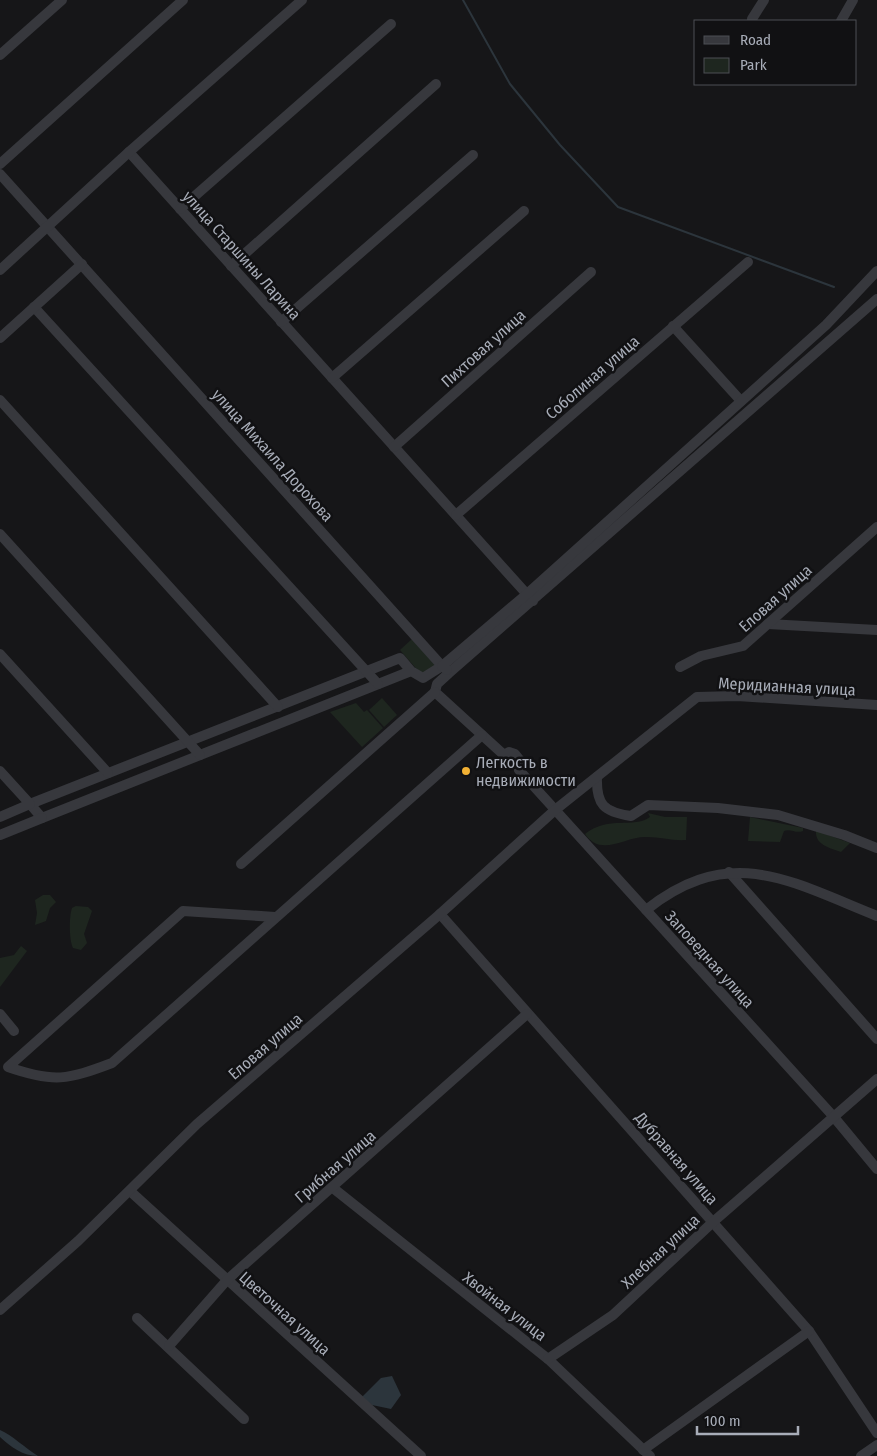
<svg xmlns="http://www.w3.org/2000/svg" width="877" height="1456" viewBox="0 0 877 1456" font-family="'Fira Sans Condensed',sans-serif">
	<style>
		.green { fill: #1e261f }
		.water { fill: #2c353c }
		.lines { fill: none; stroke-linecap: round; stroke-linejoin: round }
		.stream { stroke: #2c353c; stroke-width: 2 }
		.minor { stroke: #37383d; stroke-width: 10 }
		.poi-dot { fill: #f2b134; stroke: #111113; stroke-width: 2 }
		.labels { text-anchor: middle; stroke-width: 5; stroke-linejoin: round; paint-order: stroke }
		.street-label { font-size: 16px; fill: #a8adb8; stroke: #111113 }
		.poi-label { font-size: 16px; fill: #a8adb8; stroke: #111113; text-anchor: start }
	</style>
	<rect width="100%" height="100%" fill="#161618"/>
	<!-- green -->
	<g class="green">
		<path d="M412 639 436 666 427 675 420 673 400 650Z"/>
		<path d="M382 698 397 715 384 727 369 710Z"/>
		<path d="M356 703 364 712 367 710 383 728 362 747 330 712Z"/>
		<path d="M648 813 665 817H687L686 840C673 841 660 837 647 837 625 836 601 858 585 834 609 815 633 829 650 817Z"/>
		<path d="M750 817 803 828V831C796 834 790 828 784 831L780 842 748 841Z"/>
		<path d="M816 831 820 832 850 843 841 852C830 848 815 845 816 831Z"/>
		<path d="M43 895H50L56 902 50 908 46 921 35 925 37 913 35 900Z"/>
		<path d="M76 906 88 907 92 911 84 934 87 943 81 950 73 948C69 940 69 916 72 908Z"/>
		<path d="M21 946 27 951 0 987V958L14 955Z"/>
	</g>
	<!-- water -->
	<g class="water">
		<path d="M392 1376 401 1395 391 1409 372 1405 362 1397 381 1378Z"/>
		<path d="M0 1430C12 1435 25 1448 38 1456 23 1456 11 1447 0 1437Z"/>
	</g>
	<g class="lines">
		<!-- stream -->
		<path class="stream" d="M463 0 510 84 560 145 618 207 834 287"/>
		<!-- minor -->
		<g class="minor">
			<path d="M752 19 764 0"/>
			<path d="M841 21 853 0"/>
			<path d="M0 55 62 0"/>
			<path d="M129 152 533 601"/>
			<path d="M0 164 183 0"/>
			<path d="M0 174 442 666 423 678 411 671 400 658 30 804 42 818 411 671"/>
			<path d="M180 209 391 24"/>
			<path d="M231 266 436 84"/>
			<path d="M0 270 129 152 302 0"/>
			<path d="M877 299 449 673 437 684 435 692 504 755 509 752 515 754 523 764 519 770 833 1116 877 1169"/>
			<path d="M34 307 378 684"/>
			<path d="M281 322 473 155"/>
			<path d="M673 326 741 401"/>
			<path d="M0 338 82 264"/>
			<path d="M332 378 524 211"/>
			<path d="M0 400 278 707"/>
			<path d="M394 447 591 272"/>
			<path d="M456 515 748 262"/>
			<path d="M0 534 200 755"/>
			<path d="M768 624 877 630"/>
			<path d="M0 654 108 773"/>
			<path d="M680 667 701 656 743 646 877 527"/>
			<path d="M447 670 442 666 527 594 826 325 877 271"/>
			<path d="M0 771 30 804 0 817"/>
			<path d="M597 777C596 805 604 812 631 816L648 805 718 808 778 815 844 835 877 848"/>
			<path d="M0 835 42 818"/>
			<path d="M241 864 435 692"/>
			<path d="M729 872 877 1039"/>
			<path d="M646 910C731 843 789 881 877 916"/>
			<path d="M440 914 809 1331 877 1433"/>
			<path d="M275 917 183 911 8 1067C54 1083 67 1080 112 1063L482 735"/>
			<path d="M0 1014 14 1031"/>
			<path d="M333 1188 548 1359 650 1456"/>
			<path d="M130 1191 421 1456"/>
			<path d="M0 1310 78 1241 197 1124 440 914 555 810 697 697 737 696 877 705"/>
			<path d="M137 1318 244 1419"/>
			<path d="M169 1346 227 1280 527 1014"/>
			<path d="M548 1359 613 1315 713 1222 877 1079"/>
			<path d="M643 1450 809 1331"/>
			<path d="M861 1456 877 1445"/>
		</g>
	</g>
	<!-- markers -->
	<circle class="poi-dot" cx="466" cy="771" r="5"/>
	<g class="labels">
		<!-- street labels -->
		<g class="street-label">
			<text transform="translate(242 255) rotate(48)" y="6">улица Старшины Ларина</text>
			<text transform="translate(483 348) rotate(-42)" y="6">Пихтовая улица</text>
			<text transform="translate(592 377) rotate(-41)" y="6">Соболиная улица</text>
			<text transform="translate(273 455) rotate(48)" y="6">улица Михаила Дорохова</text>
			<text transform="translate(775 598) rotate(-42)" y="6">Еловая улица</text>
			<text transform="translate(787 686) rotate(3)" y="6">Меридианная улица</text>
			<text transform="translate(710 959) rotate(48)" y="6">Заповедная улица</text>
			<text transform="translate(265 1046) rotate(-41)" y="6">Еловая улица</text>
			<text transform="translate(677 1158) rotate(49)" y="6">Дубравная улица</text>
			<text transform="translate(335 1166) rotate(-41)" y="6">Грибная улица</text>
			<text transform="translate(660 1251) rotate(-43)" y="6">Хлебная улица</text>
			<text transform="translate(505 1306) rotate(38)" y="6">Хвойная улица</text>
			<text transform="translate(285 1313) rotate(42)" y="6">Цветочная улица</text>
		</g>
		<!-- poi labels -->
		<g class="poi-label">
			<text x="476" y="768">Легкость в<tspan x="476" dy="18">недвижимости</tspan></text>
		</g>
	</g>
	<!-- legend -->
	<rect x="694" y="20" width="162" height="65" fill="#111113" stroke="#4d4f55"/>
	<rect x="704" y="36" width="25" height="8" fill="#37383d" stroke="#4d4f55"/>
	<text x="740" y="45" font-size="15" fill="#a8adb8">Road</text>
	<rect x="704" y="58" width="25" height="15" fill="#1e261f" stroke="#4d4f55"/>
	<text x="740" y="70" font-size="15" fill="#a8adb8">Park</text>
	<!-- scale -->
	<path d="M697 1426v8h101v-8" fill="none" stroke="#a8adb8" stroke-width="2.5"/>
	<text x="704" y="1426" font-size="15" fill="#a8adb8" stroke="#111113" stroke-width="4" paint-order="stroke">100 m</text>
</svg>
